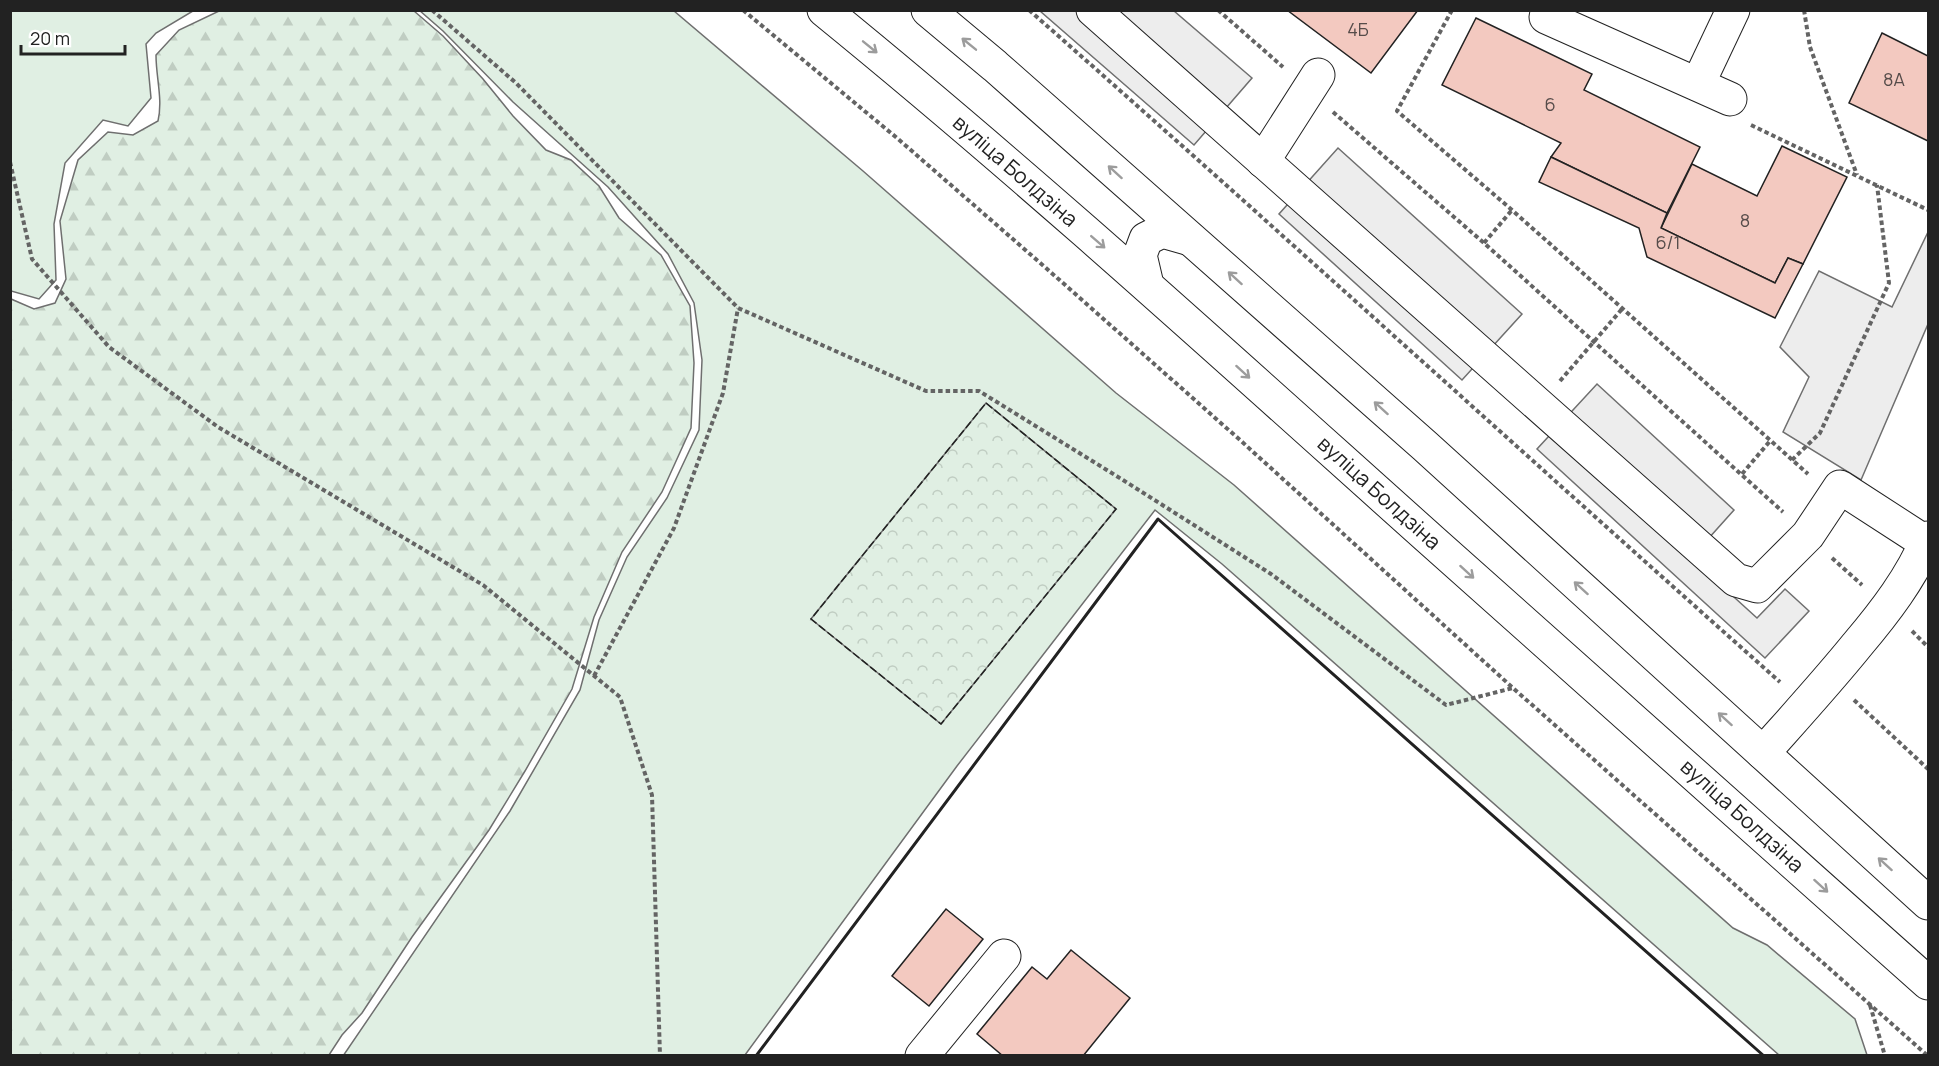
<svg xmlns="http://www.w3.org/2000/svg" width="1939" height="1066" viewBox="0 0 1939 1066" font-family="Manrope,sans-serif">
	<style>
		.grass { fill: #e0efe3; stroke: #6f6f6f; stroke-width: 1.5; fill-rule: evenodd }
		.forest { fill: url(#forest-firs); stroke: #6f6f6f; stroke-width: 1.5 }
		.park { fill: url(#park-crowns); stroke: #6f6f6f; stroke-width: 1.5 }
		.parking { fill: #ededed; stroke: #6f6f6f; stroke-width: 1.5 }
		.building { fill: #f3c9c0; stroke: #222; stroke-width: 1.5 }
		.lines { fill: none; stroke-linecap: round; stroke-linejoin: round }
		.minor-casing { stroke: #222; stroke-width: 35 }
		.major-casing { stroke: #222; stroke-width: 35 }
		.path { stroke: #646464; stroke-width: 4; stroke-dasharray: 4.5 3; stroke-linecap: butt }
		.minor { stroke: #fff; stroke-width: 33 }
		.major { stroke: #fff; stroke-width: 33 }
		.fence { stroke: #222; stroke-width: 1.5; stroke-dasharray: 8 3; stroke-linecap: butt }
		.wall { stroke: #222; stroke-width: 3 }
		.oneway { stroke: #9c9c9c }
		.labels { text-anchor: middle; stroke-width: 4.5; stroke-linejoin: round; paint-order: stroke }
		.number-label { font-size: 18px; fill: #564c4a }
		.street-label { font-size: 21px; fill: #222; stroke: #fff }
	</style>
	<defs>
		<pattern id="forest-firs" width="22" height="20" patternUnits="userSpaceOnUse" patternTransform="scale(1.5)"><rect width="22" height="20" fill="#e0efe3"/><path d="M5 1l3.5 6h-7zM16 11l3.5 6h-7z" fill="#c0cdc2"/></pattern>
		<pattern id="park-crowns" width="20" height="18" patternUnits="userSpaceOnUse" patternTransform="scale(1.5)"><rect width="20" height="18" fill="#e0efe3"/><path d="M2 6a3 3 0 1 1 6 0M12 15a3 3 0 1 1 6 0" fill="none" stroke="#c0cdc2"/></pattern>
	</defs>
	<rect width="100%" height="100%" fill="#fff"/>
	<!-- grass -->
	<g class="grass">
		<path d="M419 10 674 11 863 171 1116 393 1234 485 1733 928 1767 945 1855 1019 1867 1055H1779L1222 564 1155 510 957 766 745 1055 343 1056 510 811 580 690 599 620 627 557 667 498 699 430 702 360 694 303 668 254 608 187 513 102 443 31ZM986 404 1116 509 812 619Z"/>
		<path d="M10 11H193L156 33 146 44 151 98 128 126 103 120 65 163 54 224 56 280 39 299 11 291Z"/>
	</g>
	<!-- forest -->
	<path class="forest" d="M414 11 443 36 483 79 513 116 546 150 571 160 599 186 619 218 661 255 690 306 694 363 691 428 662 492 622 552 594 617 572 689 525 771 489 830 412 937 362 1013 342 1035 329 1055H11V299L34 309 55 303 66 279 60 221 78 160 108 132 133 135 158 121C163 99 156 78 156 55L179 30 219 11Z"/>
	<!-- park -->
	<path class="park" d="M986 403 1116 509 941 724 811 619Z"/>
	<!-- parking -->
	<g class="parking">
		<path d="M1040 11H1174L1252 78 1194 145Z"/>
		<path d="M1338 148 1522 314 1462 380 1279 214Z"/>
		<path d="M1928 232V324L1861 480 1783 432 1809 377 1780 347 1819 271 1892 307Z"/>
		<path d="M1597 384 1734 510 1691 558 1757 618 1785 589 1809 611 1765 658 1537 449Z"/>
	</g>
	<!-- building -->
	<g class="building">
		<path d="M1287 10H1418L1371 73Z"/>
		<path d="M1476 18 1592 74 1584 90 1700 147 1667 213 1551 157 1561 143 1442 85Z"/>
		<path d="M1882 33 1928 56V141L1849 103Z"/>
		<path d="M1782 146 1847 177 1803 264 1788 258 1775 283 1661 228 1692 164 1757 196Z"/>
		<path d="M1551 157 1667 213 1661 228 1775 283 1788 258 1803 264 1775 318 1647 257 1639 228 1539 182Z"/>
		<path d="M946 909 983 939 929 1006 892 976Z"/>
		<path d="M1071 950 1130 998 1083 1056H1003L977 1034 1032 967 1047 979Z"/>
	</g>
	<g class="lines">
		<!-- minor casing -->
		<g class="minor-casing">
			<g id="minor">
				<path d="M1093 10 1736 580 1757 586 1808 535 1840 487 1928 544"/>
				<path d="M1546 17 1730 99"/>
				<path d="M1698 84 1733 10"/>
				<path d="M1263 161 1318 75"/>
				<path d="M1763 753C1795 717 1827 682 1857 645 1885 612 1911 578 1928 538"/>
				<path d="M922 1056 1004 956"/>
			</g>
		</g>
		<!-- major casing -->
		<g class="major-casing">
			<g id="major">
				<path d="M824 10C1033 180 1231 361 1431 540 1596 689 1763 834 1928 983"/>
				<path d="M928 10 995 66 1425 446 1928 903"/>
				<path d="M1147 285 1140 255 1146 239 1162 231 1190 239"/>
			</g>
		</g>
		<!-- path -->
		<g class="path">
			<path d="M432 10 516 83 738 308 926 391H979L1123 480 1271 574 1446 705 1513 688"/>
			<path d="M743 10 897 138 1046 268 1240 440 1513 688 1928 1056"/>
			<path d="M1029 10C1281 232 1529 459 1780 682"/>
			<path d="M1218 10 1283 67"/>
			<path d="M1452 10 1397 111 1512 210 1808 474"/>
			<path d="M1804 10 1810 47 1857 175"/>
			<path d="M1333 112 1484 243 1783 512"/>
			<path d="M1751 125 1928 210"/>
			<path d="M10 162 32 259 109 347 218 427 483 585 620 697 652 795 660 1056"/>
			<path d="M1484 243 1512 210"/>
			<path d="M1560 381 1622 309"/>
			<path d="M1792 460 1820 433 1889 283 1877 185"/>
			<path d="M1742 474 1770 441"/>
			<path d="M1832 558 1862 585"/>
			<path d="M1912 631 1928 647"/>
			<path d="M594 676 674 528 723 393 738 308"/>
			<path d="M1854 700 1928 769"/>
			<path d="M1870 1005 1885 1056"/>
		</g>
		<!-- minor -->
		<use href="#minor" class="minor"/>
		<!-- major -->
		<use href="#major" class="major"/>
		<!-- fence -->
		<path class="fence" d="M986 403 1116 509 941 724 811 619Z"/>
		<!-- wall -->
		<path class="wall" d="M756 1056 1158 519 1764 1056"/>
	</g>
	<!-- one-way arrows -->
	<defs><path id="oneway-shaft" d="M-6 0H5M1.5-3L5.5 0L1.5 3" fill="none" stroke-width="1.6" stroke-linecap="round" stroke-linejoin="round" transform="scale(1.5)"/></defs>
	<g class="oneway">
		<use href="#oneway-shaft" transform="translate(969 44) rotate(-141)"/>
		<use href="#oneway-shaft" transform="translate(870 47) rotate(39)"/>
		<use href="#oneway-shaft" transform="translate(1115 172) rotate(-138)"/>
		<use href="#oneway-shaft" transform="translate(1098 242) rotate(41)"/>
		<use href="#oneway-shaft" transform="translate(1235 278) rotate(-138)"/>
		<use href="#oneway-shaft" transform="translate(1243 372) rotate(42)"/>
		<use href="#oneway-shaft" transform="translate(1381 408) rotate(-138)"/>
		<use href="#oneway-shaft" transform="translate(1467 572) rotate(42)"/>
		<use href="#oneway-shaft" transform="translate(1581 588) rotate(-138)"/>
		<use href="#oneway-shaft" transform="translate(1725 719) rotate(-138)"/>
		<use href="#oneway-shaft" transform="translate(1885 864) rotate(-138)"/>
		<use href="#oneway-shaft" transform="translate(1821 886) rotate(42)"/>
	</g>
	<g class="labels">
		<!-- number labels -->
		<g class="number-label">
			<text x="1358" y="36">4Б</text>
			<text x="1894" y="86">8А</text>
			<text x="1550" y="111">6</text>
			<text x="1745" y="227">8</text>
			<text x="1668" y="249">6/1</text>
		</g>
		<!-- street labels -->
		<g class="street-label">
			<text transform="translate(1015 171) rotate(41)" y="7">вуліца Болдзіна</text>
			<text transform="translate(1379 493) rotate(42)" y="7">вуліца Болдзіна</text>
			<text transform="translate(1742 816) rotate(42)" y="7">вуліца Болдзіна</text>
		</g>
	</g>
	<!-- border -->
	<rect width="1939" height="1066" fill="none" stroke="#222222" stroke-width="24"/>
	<!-- scale -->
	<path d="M21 45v9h104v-9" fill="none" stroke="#222222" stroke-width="3"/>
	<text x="30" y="45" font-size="18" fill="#222222" stroke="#ffffff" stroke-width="4.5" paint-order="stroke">20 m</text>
</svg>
